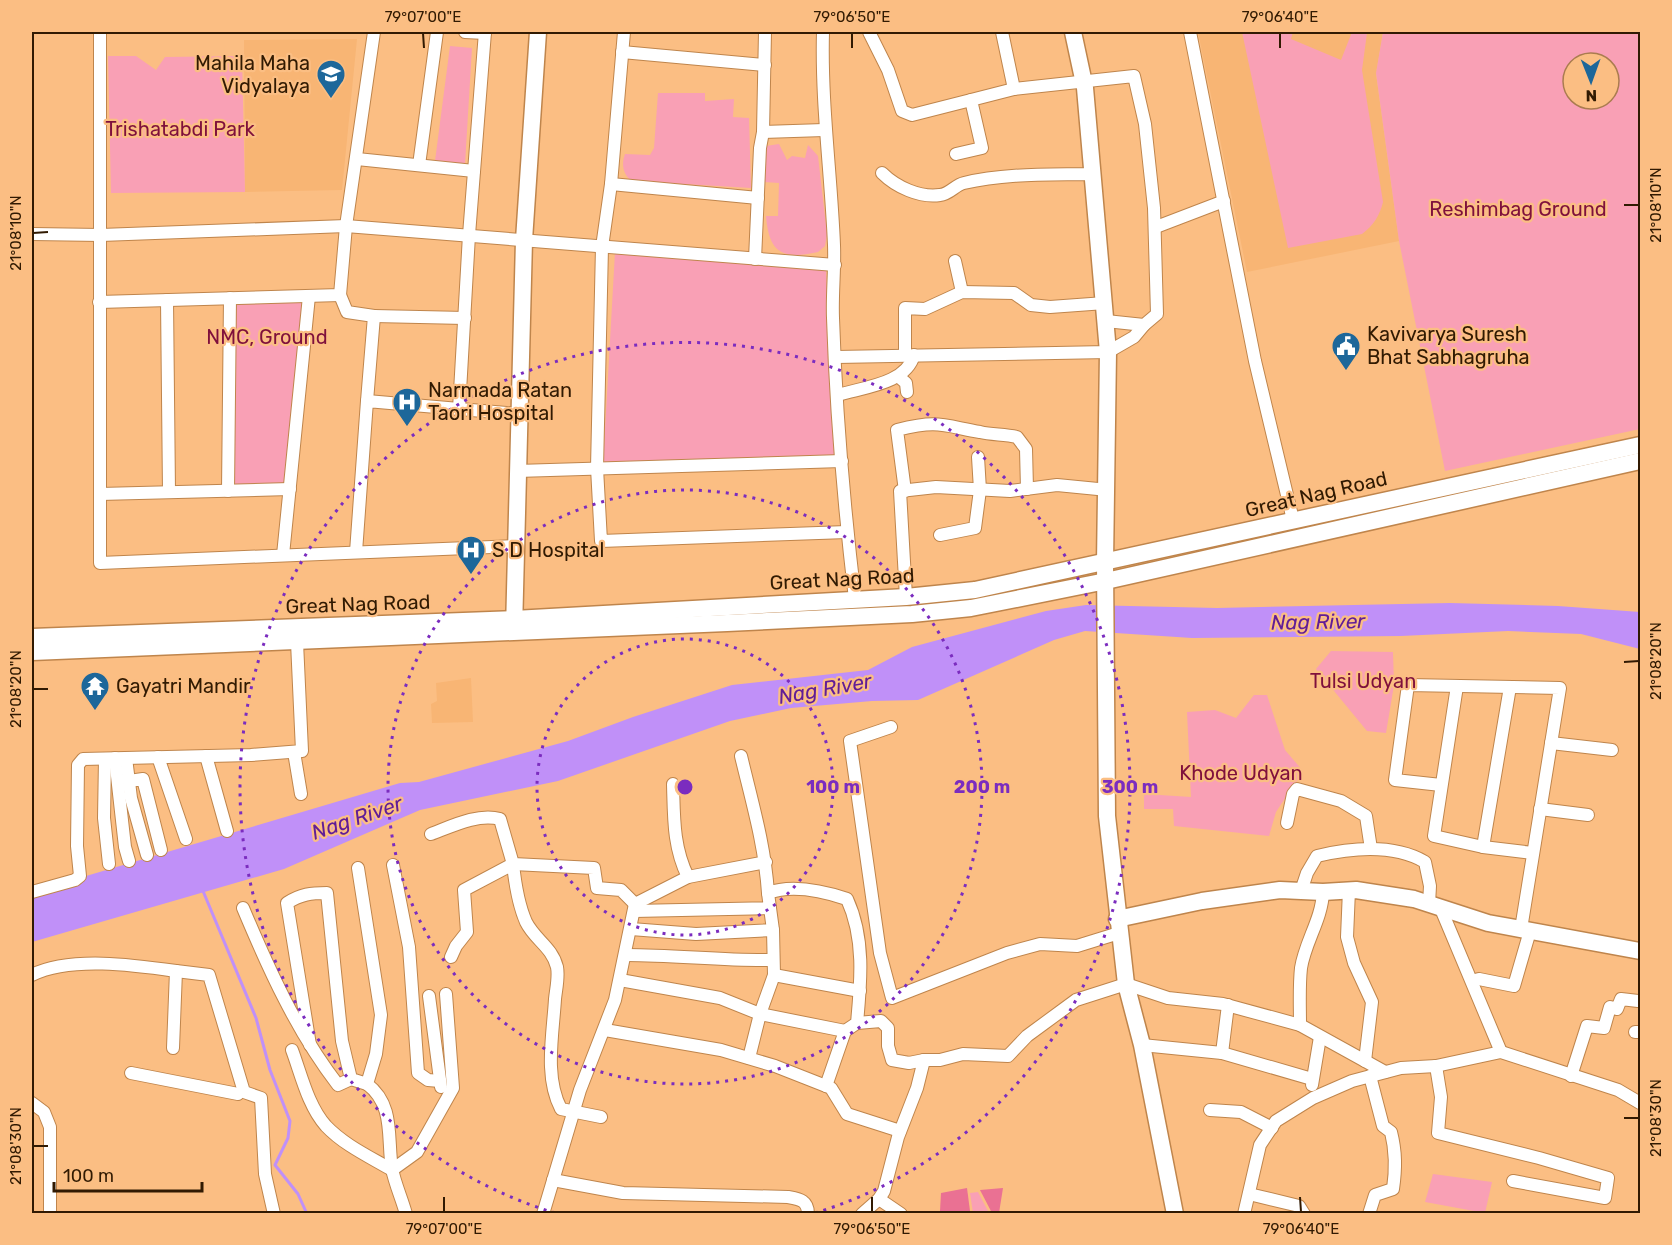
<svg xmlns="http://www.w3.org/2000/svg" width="1672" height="1245" viewBox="0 0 1672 1245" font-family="Rubik,sans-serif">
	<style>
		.built { fill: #f8b574 }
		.green { fill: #f9a0b5; fill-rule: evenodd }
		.forest { fill: #ea7193 }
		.water { fill: #c090f8 }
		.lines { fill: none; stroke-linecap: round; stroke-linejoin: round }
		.stream { stroke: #c090f8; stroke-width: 3 }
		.street-casing { stroke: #bf854c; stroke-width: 14 }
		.secondary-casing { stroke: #bf854c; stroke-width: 19 }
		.street { stroke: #fff; stroke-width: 12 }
		.secondary { stroke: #fff; stroke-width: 16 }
		.ticks { fill: none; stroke: #311a02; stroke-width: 2 }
		.ring { fill: none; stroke: #7b2cbf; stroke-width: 3; stroke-dasharray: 3 6 }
		.labels { text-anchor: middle; stroke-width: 4.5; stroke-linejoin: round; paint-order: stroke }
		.poi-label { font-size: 20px; fill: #311a02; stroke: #fbbe83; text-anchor: start }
		.park-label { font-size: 20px; fill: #7f103c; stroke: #fbbe83 }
		.street-label { font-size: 20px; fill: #311a02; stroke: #fbbe83 }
		.water-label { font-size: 21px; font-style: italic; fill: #611d97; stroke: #fbbe83 }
		.centre { fill: #7b2cbf; stroke: #fbbe83; stroke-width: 3 }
		.ring-label { font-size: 18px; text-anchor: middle; font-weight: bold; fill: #7b2cbf; stroke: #fbbe83; stroke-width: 4.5; stroke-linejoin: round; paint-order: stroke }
		.neatline { fill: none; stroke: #311a02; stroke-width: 2 }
		.ticks-label { font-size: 15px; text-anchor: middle; fill: #311a02 }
	</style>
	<rect width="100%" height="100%" fill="#fbbe83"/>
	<!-- built -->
	<g class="built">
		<path d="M1198 32H1383L1376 74 1399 241 1247 272Z"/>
		<path d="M357 39 342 190 245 192 244 40Z"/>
		<path d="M471 678 473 722 432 723 431 704 437 701 436 683Z"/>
	</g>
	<!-- green -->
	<g class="green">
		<path d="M1242 32H1293L1291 39 1341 60 1352 32 1367 33 1362 70 1383 202C1380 215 1373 226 1362 234L1288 248Z"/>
		<path d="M1383 32H1640V429L1445 471 1399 241 1376 73ZM1573 63H1609V99H1573Z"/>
		<path d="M450 46 472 48 465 164 435 161Z"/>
		<path d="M108 56H136L156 70 165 57 242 56 245 192 111 193Z"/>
		<path d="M658 93H705V101L734 99 733 117 749 118 751 188 632 181C623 175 621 164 625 154L650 155 654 148Z"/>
		<path d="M779 144 787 160 792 156 805 158 808 145 818 156 827 234 825 246 818 252C782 260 769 253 766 216H778L779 183 764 182 766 146Z"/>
		<path d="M615 252 826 269 829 343 839 459 603 465Z"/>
		<path d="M303 301 286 484H234V303Z"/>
		<path d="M1331 651 1393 652 1394 685 1386 733 1367 731 1316 669Z"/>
		<path d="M1254 695H1267L1285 750 1303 771 1276 812 1269 836 1174 826 1173 809H1144V794L1191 797 1187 712 1215 710 1236 718Z"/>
		<path d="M1433 1174 1492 1182 1485 1213 1425 1202Z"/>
		<path d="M978 1192 989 1213H973L970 1193Z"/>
	</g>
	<!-- forest -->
	<g class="forest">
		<path d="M967 1188 970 1211H940L941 1193Z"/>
		<path d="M1003 1188 999 1213H992L980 1190Z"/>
	</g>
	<!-- water -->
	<path class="water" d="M1450 603 1558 606 1640 612V649L1581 634 1508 631 1401 636 1192 638 1085 631 1054 640 918 700 872 701 791 708 730 721 558 781 420 810 284 869 32 942V892L400 783 419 782 568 741 633 717 732 685 868 670 912 647 1046 611 1086 605 1217 608Z"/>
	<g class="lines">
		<!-- stream -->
		<path class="stream" d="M203 891 256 1018 270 1070 290 1121 288 1138 275 1165 298 1194 307 1214"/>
		<!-- street casing -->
		<g class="street-casing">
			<g id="street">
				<path d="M100 32V563L515 546"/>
				<path d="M465 32 485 33"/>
				<path d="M624 32 611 184 602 247 597 468 601 541 847 532"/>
				<path d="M823 32C821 103 831 173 834 245 835 269 832 294 833 318 836 411 844 506 855 599"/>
				<path d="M869 32 888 70 902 111 912 115 971 100"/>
				<path d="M1002 32 1014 89"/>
				<path d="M1190 32 1255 361 1293 520"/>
				<path d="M622 52 765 65"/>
				<path d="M763 132 824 130"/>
				<path d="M956 154 982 148 971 100 1014 89 1134 76 1145 124 1154 208 1157 314 1144 325 1106 321"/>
				<path d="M357 159 474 171"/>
				<path d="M419 165 437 32"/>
				<path d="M882 173C896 187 920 198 940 195 950 194 955 185 964 183 1006 173 1050 175 1093 174"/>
				<path d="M611 184 758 198"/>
				<path d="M1156 227 1224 201"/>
				<path d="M32 234 101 235 346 226 835 265"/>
				<path d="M755 259 760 148 763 132 765 32"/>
				<path d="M955 261 962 292"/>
				<path d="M340 295 347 312 374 316 367 401"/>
				<path d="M167 300 169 492"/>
				<path d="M99 302 340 295 346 226 374 32"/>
				<path d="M374 316 465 318"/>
				<path d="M905 354V308L925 309 962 292 1014 293 1031 305 1050 307 1105 303"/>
				<path d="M836 357 1108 352 1134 337 1144 325"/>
				<path d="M899 377 906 383 907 392"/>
				<path d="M838 395C864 387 906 384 914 355"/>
				<path d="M459 409 519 414"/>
				<path d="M517 471 842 461"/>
				<path d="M228 491 230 298"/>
				<path d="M905 491 897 430C938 420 941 425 980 432 992 435 1004 434 1017 437L1026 449 1027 489"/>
				<path d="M100 494 290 489"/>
				<path d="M940 535 975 528 980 490 978 457"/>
				<path d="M356 552 367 401 459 409 469 235 485 32"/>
				<path d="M283 555 309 296"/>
				<path d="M906 597 900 491 936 487 1010 491 1057 485 1108 490"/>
				<path d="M1457 686 1434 836 1483 847 1533 853"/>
				<path d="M891 727 850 741 880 953 892 998 1007 953 1040 944 1077 946 1119 933"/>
				<path d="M1551 743 1612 750"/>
				<path d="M294 752 301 794"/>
				<path d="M206 756 227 831"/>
				<path d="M741 756C752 802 765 846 768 893"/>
				<path d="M158 757 186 839"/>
				<path d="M115 758 125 847 129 861"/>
				<path d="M126 758 131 798 147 855"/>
				<path d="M105 759 104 818 109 864"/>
				<path d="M129 781 143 779 161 850"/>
				<path d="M673 784C674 817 673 847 688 877"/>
				<path d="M1441 785 1395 780 1408 685 1560 688 1521 929"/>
				<path d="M1540 809 1588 815"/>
				<path d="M1287 823 1293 794 1297 789 1341 801 1366 816 1371 849"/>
				<path d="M431 834C452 826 478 813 500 819L513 864 594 868 597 888 621 890 635 904"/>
				<path d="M1483 847 1510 687"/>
				<path d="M393 865 409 947 418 1073 428 1080 440 1081"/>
				<path d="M358 868 381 1015 376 1054 367 1084C395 1105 387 1138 392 1169 395 1184 402 1199 406 1214"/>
				<path d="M1349 890 1347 937 1354 963 1372 1002 1365 1061"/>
				<path d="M1301 891 1307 873 1317 856C1351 848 1394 844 1425 862L1430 886 1429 904"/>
				<path d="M32 892 75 880 80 876 77 846 78 765 83 759 251 755 302 751 297 642"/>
				<path d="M243 908C269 970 297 1032 338 1085L351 1079"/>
				<path d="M1441 909 1501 1052"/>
				<path d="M634 911 770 908 768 893C792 884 823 891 847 899 865 938 861 981 857 1023L845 1031 826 1086"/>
				<path d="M631 929 696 934 773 930 770 908"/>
				<path d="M627 955C676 955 724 961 773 960"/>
				<path d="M451 957 456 946 467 932 464 890 513 864C515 883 518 904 526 922 535 940 552 947 557 967 559 977 556 989 555 999 553 1034 544 1077 561 1109L601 1117"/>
				<path d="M176 971 209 975 244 1092 261 1098 265 1174 274 1214"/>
				<path d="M32 975C70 956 134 965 176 971L173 1048"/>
				<path d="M774 975 860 991"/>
				<path d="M620 980 720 998 760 1014 845 1031"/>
				<path d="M1472 981 1479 979 1514 986 1530 931"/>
				<path d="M429 996 441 1087"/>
				<path d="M857 1023 881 1021 888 1028V1046L892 1060 909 1063 924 1060"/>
				<path d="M1300 1025C1300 1006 1299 986 1301 968 1305 942 1322 919 1323 892"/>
				<path d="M605 1030 721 1050 775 1066 831 1088 847 1114 900 1131"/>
				<path d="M1635 1032H1640"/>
				<path d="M310 1045 287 903C301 894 311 893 327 893L342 1041 351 1079 367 1084"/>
				<path d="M1142 1045 1222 1053 1312 1079"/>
				<path d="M292 1050C301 1074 308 1106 326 1126 344 1145 370 1157 392 1170L417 1152 453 1088 446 994"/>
				<path d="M1222 1053 1228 1005"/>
				<path d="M749 1058 760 1014 774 975 773 930"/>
				<path d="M1436 1066 1441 1097 1438 1133 1539 1158 1608 1178 1605 1198 1513 1181"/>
				<path d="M131 1073 238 1094"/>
				<path d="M1571 1076 1587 1026 1604 1028 1610 1007 1617 1009 1621 999 1638 1001"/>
				<path d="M1312 1085 1320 1037"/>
				<path d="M32 1103 44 1112 50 1127V1214"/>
				<path d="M1210 1110 1241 1112 1272 1128"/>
				<path d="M553 1180 623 1193 788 1197C799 1199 808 1200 808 1214"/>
				<path d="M1249 1194 1299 1206 1304 1214"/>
				<path d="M879 1199 901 1214"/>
				<path d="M543 1214 580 1090 615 1000 635 904 688 877 766 862"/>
				<path d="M862 1214 879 1199 884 1191 898 1137 917 1088 924 1060H940L963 1054 1008 1056 1027 1036 1076 1000 1126 984 1168 998 1223 1004 1300 1025 1385 1072"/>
				<path d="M1244 1214 1260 1145 1276 1121 1313 1098 1352 1081 1401 1068 1436 1066 1501 1052 1618 1090 1640 1103"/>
				<path d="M1369 1214 1375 1195 1393 1189C1396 1168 1396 1152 1391 1132L1383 1126 1370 1076"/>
			</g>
		</g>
		<!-- secondary casing -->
		<g class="secondary-casing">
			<g id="secondary">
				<path d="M1073 32 1085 88 1108 352 1105 563 1107 816 1126 984 1142 1045 1175 1214"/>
				<path d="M514 630 524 240 538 32"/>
				<path d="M32 637 514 619 906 597 975 590 1640 445"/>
				<path d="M32 652 727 623 912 614 971 608 1106 581 1640 461"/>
				<path d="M1117 919 1202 901 1280 890 1323 892 1356 890 1414 899 1488 923 1640 951"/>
			</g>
		</g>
		<!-- street -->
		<use href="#street" class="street"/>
		<!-- secondary -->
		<use href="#secondary" class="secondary"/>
	</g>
	<!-- ticks -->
	<path class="ticks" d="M423 33 424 48M852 33V48M1280 33V48M1624 205H1639M33 233 48 232M1624 662 1639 661M33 689H48M1624 1118H1639M33 1146H48M444 1197V1212M872 1197V1212M1300 1197 1301 1212"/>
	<!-- distance rings -->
	<g class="ring">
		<circle cx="685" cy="787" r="148"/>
		<circle cx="685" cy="787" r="297"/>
		<path d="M555 1213A445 445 0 1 1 815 1213"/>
	</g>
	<!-- icons -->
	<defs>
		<g id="university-pin" transform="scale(1.5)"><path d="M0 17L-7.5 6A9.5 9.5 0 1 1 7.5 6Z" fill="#1d679a" stroke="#fbbe83"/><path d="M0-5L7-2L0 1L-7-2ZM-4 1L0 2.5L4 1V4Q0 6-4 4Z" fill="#fff"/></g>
		<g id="civic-pin" transform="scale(1.5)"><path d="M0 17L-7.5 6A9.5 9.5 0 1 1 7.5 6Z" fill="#1d679a" stroke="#fbbe83"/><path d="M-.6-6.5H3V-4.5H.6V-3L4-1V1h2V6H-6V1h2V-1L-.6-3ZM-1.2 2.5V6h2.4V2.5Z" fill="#fff"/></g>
		<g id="hospital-pin" transform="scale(1.5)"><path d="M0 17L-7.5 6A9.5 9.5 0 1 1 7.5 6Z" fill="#1d679a" stroke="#fbbe83"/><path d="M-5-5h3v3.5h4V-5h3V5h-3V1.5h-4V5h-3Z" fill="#fff"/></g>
		<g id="temple-pin" transform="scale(1.5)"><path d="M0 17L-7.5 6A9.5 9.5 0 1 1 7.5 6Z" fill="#1d679a" stroke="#fbbe83"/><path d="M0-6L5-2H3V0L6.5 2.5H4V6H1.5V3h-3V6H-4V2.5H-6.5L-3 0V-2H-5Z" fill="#fff"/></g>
	</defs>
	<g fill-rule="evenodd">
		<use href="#university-pin" x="331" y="74"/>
		<use href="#civic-pin" x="1346" y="346"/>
		<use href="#hospital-pin" x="407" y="402"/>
		<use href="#hospital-pin" x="471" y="550"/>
		<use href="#temple-pin" x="95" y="686"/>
	</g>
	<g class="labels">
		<!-- poi labels -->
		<g class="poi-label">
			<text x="310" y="70" text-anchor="end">Mahila Maha<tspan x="310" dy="23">Vidyalaya</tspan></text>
			<text x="1367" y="341">Kavivarya Suresh<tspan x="1367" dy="23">Bhat Sabhagruha</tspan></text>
			<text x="428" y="397">Narmada Ratan<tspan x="428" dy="23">Taori Hospital</tspan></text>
			<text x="492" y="557">S D Hospital</text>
			<text x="116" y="693">Gayatri Mandir</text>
		</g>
		<!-- park labels -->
		<g class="park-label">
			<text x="180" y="136">Trishatabdi Park</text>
			<text x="1518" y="216">Reshimbag Ground</text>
			<text x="267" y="344">NMC, Ground</text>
			<text x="1363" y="688">Tulsi Udyan</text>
			<text x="1241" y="780">Khode Udyan</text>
		</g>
		<!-- street labels -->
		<g class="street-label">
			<text transform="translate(1316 494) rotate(-13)" y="7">Great Nag Road</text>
			<text transform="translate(842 579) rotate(-3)" y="7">Great Nag Road</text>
			<text transform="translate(358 604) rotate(-2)" y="7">Great Nag Road</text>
		</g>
		<!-- water labels -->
		<g class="water-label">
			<text transform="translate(1318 622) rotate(-1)" y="7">Nag River</text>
			<text transform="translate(825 689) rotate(-10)" y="7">Nag River</text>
			<text transform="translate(357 818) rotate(-19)" y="7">Nag River</text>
		</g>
	</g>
	<circle cx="685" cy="787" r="9" class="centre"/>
	<g class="ring-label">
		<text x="833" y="793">100 m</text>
		<text x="982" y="793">200 m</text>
		<text x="1130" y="793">300 m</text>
	</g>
	<!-- border -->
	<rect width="1672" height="1245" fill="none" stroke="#fbbe83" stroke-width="66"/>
	<!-- north arrow -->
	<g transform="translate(1591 81) rotate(179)"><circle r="28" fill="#fbbe83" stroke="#aa7c4f" stroke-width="1.5"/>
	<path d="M0-4.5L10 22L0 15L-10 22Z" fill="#1d679a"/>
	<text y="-9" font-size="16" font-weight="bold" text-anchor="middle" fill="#311a02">N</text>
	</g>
	<!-- scale -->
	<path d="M54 1182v9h148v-9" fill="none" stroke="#311a02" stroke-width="3"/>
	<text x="63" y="1182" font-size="18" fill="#311a02" stroke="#fbbe83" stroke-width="4.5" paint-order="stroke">100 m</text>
	<rect x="33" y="33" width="1606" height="1179" class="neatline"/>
	<g class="ticks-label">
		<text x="423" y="22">79°07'00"E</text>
		<text x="852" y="22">79°06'50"E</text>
		<text x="1280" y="22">79°06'40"E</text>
		<text transform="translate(1656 205) rotate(-90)" y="5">21°08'10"N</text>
		<text transform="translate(16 233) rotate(-90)" y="5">21°08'10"N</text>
		<text transform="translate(1656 661) rotate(-90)" y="5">21°08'20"N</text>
		<text transform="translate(16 689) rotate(-90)" y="5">21°08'20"N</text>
		<text transform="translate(1656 1118) rotate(-90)" y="5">21°08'30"N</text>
		<text transform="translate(16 1146) rotate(-90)" y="5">21°08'30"N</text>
		<text x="444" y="1234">79°07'00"E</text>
		<text x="872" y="1234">79°06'50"E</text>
		<text x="1301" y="1234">79°06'40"E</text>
	</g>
</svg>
